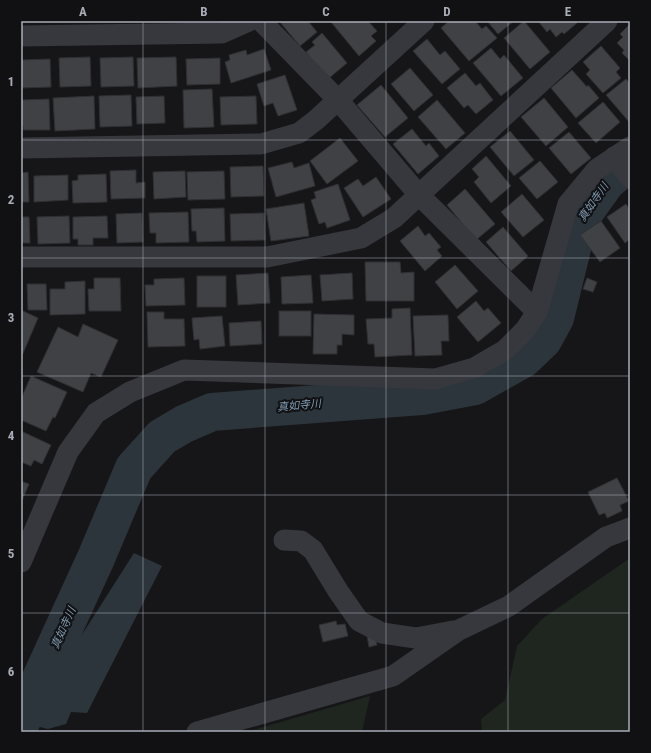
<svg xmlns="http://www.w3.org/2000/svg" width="651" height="753" viewBox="0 0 651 753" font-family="'Roboto Condensed','Noto Sans JP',sans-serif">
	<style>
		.green { fill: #1e261f }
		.water { fill: #2c353c }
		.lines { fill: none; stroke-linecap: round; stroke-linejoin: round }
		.river { stroke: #2c353c; stroke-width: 38 }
		.building { fill: #404145; stroke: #303034 }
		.minor { stroke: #37383d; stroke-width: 21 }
		.grid { fill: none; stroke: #a8adb8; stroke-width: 1; stroke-opacity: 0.55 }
		.labels { text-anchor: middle; stroke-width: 4; stroke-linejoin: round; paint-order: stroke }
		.water-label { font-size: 11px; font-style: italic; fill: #7f9bb3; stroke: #111113 }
		.neatline { fill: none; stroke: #a8adb8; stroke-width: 1.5 }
		.grid-label { font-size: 13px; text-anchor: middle; font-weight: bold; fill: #a8adb8 }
	</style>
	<rect width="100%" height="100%" fill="#161618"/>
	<!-- green -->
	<g class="green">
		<path d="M630 558V732H482L481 719 505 700 517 646 542 619Z"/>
		<path d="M370 696 362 732H246Z"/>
	</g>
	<!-- water -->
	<path class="water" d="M134 553 162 566 87 713 71 712 66 724 48 729 36 726 69 655Z"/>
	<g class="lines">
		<!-- river -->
		<path class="river" d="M21 722 96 558 134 468 162 437 184 424 212 412 422 396 475 386 523 359 543 340 555 318 579 220 607 181 630 162"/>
	</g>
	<!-- building -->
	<g class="building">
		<path d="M279 21H308L317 32 300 46Z"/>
		<path d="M333 21H368L377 31 371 36 376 41 359 56 331 22Z"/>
		<path d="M449 21H475L482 29 486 26 497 38 469 61 441 28Z"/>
		<path d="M487 21H514L498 34Z"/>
		<path d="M524 21 550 52 530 69 504 38Z"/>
		<path d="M538 21H575L577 23 564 34 562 32 556 37 550 29 547 32Z"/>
		<path d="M630 24V61L622 53 624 50 617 43 623 37 620 34Z"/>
		<path d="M322 33 347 63 328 79 306 52 315 45 312 42Z"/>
		<path d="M427 39 440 55 445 51 460 69 442 84 413 51Z"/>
		<path d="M601 46 620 68 616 72 621 78 603 93 586 74 590 70 583 62Z"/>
		<path d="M491 48 500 59 504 55 523 78 501 96 473 63Z"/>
		<path d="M264 49 271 70 231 83 225 62 230 60 229 55 246 50 247 55Z"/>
		<path d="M90 57 91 86 60 87 59 58Z"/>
		<path d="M133 57 134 86 101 87 100 58Z"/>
		<path d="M176 57 177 86 138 88 137 58Z"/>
		<path d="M220 58V84L187 85 186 59Z"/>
		<path d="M50 59 51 87 21 88V60Z"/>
		<path d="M410 68 433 95 414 111 391 84Z"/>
		<path d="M572 70 587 87 588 85 599 98 576 118 551 88Z"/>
		<path d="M465 73 476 86 480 83 493 100 476 114 468 105 464 108 447 88Z"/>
		<path d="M285 75 297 110 278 116 273 103 264 106 257 84Z"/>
		<path d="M626 79 630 84V123L606 95Z"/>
		<path d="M381 85 408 118 385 137 357 105Z"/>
		<path d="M212 89 214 127 184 128 183 90Z"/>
		<path d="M131 95 132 126 100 127 99 96Z"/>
		<path d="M94 96 95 129 55 131 53 98Z"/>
		<path d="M164 96 165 123 137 124 136 97Z"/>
		<path d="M256 96 257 124 221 125 220 97Z"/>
		<path d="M544 98 568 127 546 146 521 117Z"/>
		<path d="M49 99 50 130H23V126H21V100Z"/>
		<path d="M437 100 465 133 446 149 418 117Z"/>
		<path d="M603 102 620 122 596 143 578 123Z"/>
		<path d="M412 129 426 146 429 143 439 156 418 174 393 144Z"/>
		<path d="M510 131 534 160 514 176 490 147Z"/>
		<path d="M569 132 591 158 571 174 549 148Z"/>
		<path d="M340 138 358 161 327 184 310 161Z"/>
		<path d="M486 156 511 186 491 203 474 182 479 177 472 169Z"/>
		<path d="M540 161 558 182 537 199 519 178Z"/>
		<path d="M292 162 294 168 309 163 315 186 276 197 268 168Z"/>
		<path d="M263 166 264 196 231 197 230 167Z"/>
		<path d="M136 170V183L145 182V198L111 199 110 171Z"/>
		<path d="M185 171 186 197 154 199 153 172Z"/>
		<path d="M224 171 225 199 188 200 187 172Z"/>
		<path d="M28 172 29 202H21V173Z"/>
		<path d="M106 174 107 202 73 203 72 181 78 180V175Z"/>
		<path d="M68 175V200L34 202V176Z"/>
		<path d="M376 177 391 199 363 217 344 188 358 179 363 186Z"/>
		<path d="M338 184 350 220 327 228 325 222 319 224 311 200 316 198 314 192Z"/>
		<path d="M465 189 495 224 476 240 447 205Z"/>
		<path d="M522 194 544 220 523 237 501 212Z"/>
		<path d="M304 203 309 236 271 241 266 209Z"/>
		<path d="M626 204 630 210V239L625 243 607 217Z"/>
		<path d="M224 208 225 241 197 242 196 231H192L191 209Z"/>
		<path d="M188 212 189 242 156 243V233H150L149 213Z"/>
		<path d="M142 213 143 242 117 243 116 214Z"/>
		<path d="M264 213 265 240 231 241 230 214Z"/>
		<path d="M69 216 70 243 38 244 37 217Z"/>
		<path d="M107 216 108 238H93V245H78V239H73V217Z"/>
		<path d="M21 217H29L30 243H21Z"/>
		<path d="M601 221 620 248 600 262 580 235Z"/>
		<path d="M418 226 425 236 429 233 441 247 437 250 442 256 425 271 400 241Z"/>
		<path d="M503 227 528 256 511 271 486 242Z"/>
		<path d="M365 262H400L401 273 414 272V301H366Z"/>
		<path d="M455 265 478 291 457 309 435 282Z"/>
		<path d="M268 273 270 303 238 305 236 275Z"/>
		<path d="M352 273 353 299 322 301 320 275Z"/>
		<path d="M311 275 313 303 282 304 281 277Z"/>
		<rect x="197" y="276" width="29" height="31"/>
		<path d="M94 278H120L121 311H89L88 289H94Z"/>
		<path d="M184 278 185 305 146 306 145 285H154V279Z"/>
		<path d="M587 278 597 282 593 292 583 289Z"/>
		<path d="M85 281V314L50 315V289H65V282Z"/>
		<path d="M27 284H46L47 310H28Z"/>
		<path d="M476 301 484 311 488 308 501 323 478 342 457 317Z"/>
		<path d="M410 308 412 355 375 357 374 344H368L366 319 392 318V309Z"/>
		<path d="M21 310 38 318 21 358Z"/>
		<rect x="279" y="311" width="32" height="25"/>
		<path d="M147 312H164V319H184L185 346 148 347Z"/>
		<path d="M314 314 354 315V335L342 334V345H337V354H313Z"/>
		<path d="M448 315 449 341H441L442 355 415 356 413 316Z"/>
		<path d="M222 316 225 346 200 349 199 339 194 340 192 318Z"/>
		<path d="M261 321 262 344 230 346 229 323Z"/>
		<path d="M83 324 118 340 101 377 91 373 83 392 37 372 58 327 78 337Z"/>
		<path d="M31 376 67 392 55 418 53 417 46 431 21 420V399Z"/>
		<path d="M21 431 51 445 42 464 34 460 31 466 21 462Z"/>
		<path d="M617 478 629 501 620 505 622 511 607 518 605 513 599 515 588 492Z"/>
		<path d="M21 481 29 484 21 503Z"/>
		<path d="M336 621 337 625 345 624 348 636 323 642 319 625Z"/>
		<path d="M375 635 377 645 369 647 367 636Z"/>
	</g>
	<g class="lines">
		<!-- minor -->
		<g class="minor">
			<path d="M261 21 338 100 419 195 537 312"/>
			<path d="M21 36 222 33 249 21"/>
			<path d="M21 148 261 144 299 133 316 120 424 21"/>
			<path d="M614 157 630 178"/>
			<path d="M21 257H267L361 238 394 218 607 21"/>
			<path d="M284 540 301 541 313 550 338 591 359 621 382 633 416 638 453 631"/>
			<path d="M21 562 68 452 96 413 130 392 184 370 435 379 474 368 505 350 525 330 537 312 568 204 597 169 630 147"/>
			<path d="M197 732 393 676 459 630 509 606 606 537 630 528"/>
		</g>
	</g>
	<!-- grid -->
	<path class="grid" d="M143 21V732M265 21V732M386 21V732M508 21V732M21 140H630M21 258H630M21 376H630M21 495H630M21 613H630"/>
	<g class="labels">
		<!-- water labels -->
		<g class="water-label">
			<text transform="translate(593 202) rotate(-55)" y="4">真如寺川</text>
			<text transform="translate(299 405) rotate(-5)" y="4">真如寺川</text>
			<text transform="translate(63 628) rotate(-66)" y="4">真如寺川</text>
		</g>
	</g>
	<!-- border -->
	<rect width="651" height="753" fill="none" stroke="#111113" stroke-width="44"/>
	<rect x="22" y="22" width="607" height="709" class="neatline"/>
	<g class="grid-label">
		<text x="83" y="16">A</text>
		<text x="204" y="16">B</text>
		<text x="326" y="16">C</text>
		<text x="447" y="16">D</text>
		<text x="568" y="16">E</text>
		<text x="11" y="86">1</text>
		<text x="11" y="204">2</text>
		<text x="11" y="322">3</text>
		<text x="11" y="440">4</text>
		<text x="11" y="558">5</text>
		<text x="11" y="676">6</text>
	</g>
</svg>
